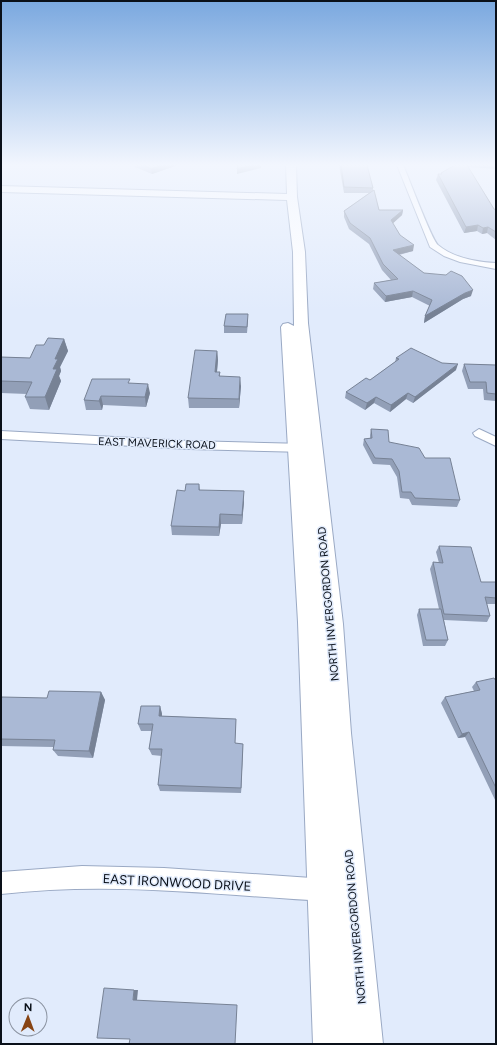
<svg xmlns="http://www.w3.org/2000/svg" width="497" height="1045" viewBox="0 0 497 1045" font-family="Figtree,sans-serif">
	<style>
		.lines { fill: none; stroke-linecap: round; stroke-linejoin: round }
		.street-casing { stroke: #9aa9c4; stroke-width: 2 }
		.secondary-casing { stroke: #9aa9c4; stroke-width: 2 }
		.street { fill: #fff; fill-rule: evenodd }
		.secondary { fill: #fff; fill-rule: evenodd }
		.wall { fill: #929fb7 }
		.shaded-wall { fill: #778295 }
		.building { fill: #aab9d5; stroke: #778295 }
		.labels { text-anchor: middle; stroke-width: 3; stroke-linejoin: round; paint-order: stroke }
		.street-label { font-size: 11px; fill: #0a1019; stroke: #e1ebfc }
		.near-street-label { font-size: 13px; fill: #0a1019; stroke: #e1ebfc }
	</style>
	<rect width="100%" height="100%" fill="#e1ebfc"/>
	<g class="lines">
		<!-- street casing -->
		<g class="street-casing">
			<g id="street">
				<path d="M397 165H403C409 178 431 238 438 245 453 258 477 262 496 263V269L460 262 444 256 430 247Z"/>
				<path d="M479 429 496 437V446L475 436 473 433Z"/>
				<path d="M1 431 190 441 306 444 310 445 312 448 310 451 306 452 190 449 1 439Z"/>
				<path d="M82 866 164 868 326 879 334 882 337 890 334 898 326 901C216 895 112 881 1 894V872Z"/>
			</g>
		</g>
		<!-- secondary casing -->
		<g class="secondary-casing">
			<path id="secondary" d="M286 165H296L297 197 305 252 308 323 343 624 351 733 383 1044H313L298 622 281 327 283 324 288 323 294 326 293 252 287 200 1 192V186L287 194Z"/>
		</g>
		<!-- street -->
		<use href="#street" class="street"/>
		<!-- secondary -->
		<use href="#secondary" class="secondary"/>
	</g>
	<!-- wall -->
	<g class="wall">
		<path d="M135 165H178L152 174 135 167Z"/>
		<path d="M339 165H367L373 188V190L379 210H403L402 215 393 223 400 235 413 251 399 255 424 273 471 296 463 299 424 323 425 316 430 306 412 297 385 302 373 289 374 283 391 280 382 270 369 244 349 229 344 217V211L369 193H344Z"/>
		<path d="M455 165H496V169L468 167 494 209 496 210V240L487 233 482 234 477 231 464 233 436 180 438 174H441V173Z"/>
		<path d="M248 321 247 333H224V326Z"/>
		<path d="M64 339 68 351 60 367 61 371 59 376 61 381 49 410 30 409 25 397 27 394 1 393V357L30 358 44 345Z"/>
		<path d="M217 351 218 360 217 372H220V376L241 386 239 408H189L188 398Z"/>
		<path d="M396 358 456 370 413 403 406 399 390 412 374 403 365 410 345 398 346 392 370 380 395 362Z"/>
		<path d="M464 364 496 365V401L484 400 483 389H468L462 371Z"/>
		<path d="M130 383 150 393 146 407 103 405 102 410H86L84 400Z"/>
		<path d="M371 429 389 442 425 458 460 500 457 507 412 505 409 499 400 498 397 477 390 465 373 464 363 445 364 439 370 438V435Z"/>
		<path d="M199 484 200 490 244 501 242 524H221L219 536 172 535 171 526 185 491Z"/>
		<path d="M439 546 481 582H496V604H487L490 616 487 622 444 620 448 640 445 646H423L417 615 419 609H439L430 569 433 562 439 563 436 552Z"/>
		<path d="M496 681V802L465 737 458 738 441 703 445 697 474 691 472 687 476 682Z"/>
		<path d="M101 692 105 700 93 758 58 756 53 750V747L1 746V699L47 698Z"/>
		<path d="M160 706 162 714V716L236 719 235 743 243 744 241 793 160 791 158 785 162 756 152 755 149 749 152 731H141L138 724Z"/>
	</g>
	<!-- shaded-wall -->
	<g class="shaded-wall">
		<path d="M162 165H178L152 174 151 169Z"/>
		<path d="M252 165H261V168L237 174V169Z"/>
		<path d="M403 210 402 215 390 226 391 220Z"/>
		<path d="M478 225 477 231 464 233 466 227Z"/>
		<path d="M488 227 487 233 482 234 483 228Z"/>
		<path d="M414 245 413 251 392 256 393 250Z"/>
		<path d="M473 290 471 296 463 299 424 323 425 316 465 293Z"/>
		<path d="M413 291 412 297 385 302 386 296Z"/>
		<path d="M64 339 68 351 60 367 61 371 59 376 61 381 49 410 45 397 53 369 55 359Z"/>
		<path d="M217 351 218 360 216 381 215 372Z"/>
		<path d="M458 364 456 370 413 403 415 397Z"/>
		<path d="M240 377 241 386 239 408V399Z"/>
		<path d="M148 384 150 393 146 407 145 397Z"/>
		<path d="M408 393 406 399 390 412 391 405Z"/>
		<path d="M101 396 103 405 102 410 99 401Z"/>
		<path d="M376 397 374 403 365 410 367 403Z"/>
		<path d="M244 491V501L242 524V515Z"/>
		<path d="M220 514 221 524 219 536V527Z"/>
		<path d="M101 692 105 700 93 758 89 751Z"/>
		<path d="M160 706 162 714 161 723 159 716Z"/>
		<path d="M469 732 465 737 458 738 462 734Z"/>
		<path d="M243 744V750L241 793V788Z"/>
		<path d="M134 990H138L137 1000H133Z"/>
	</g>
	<!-- building -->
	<g class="building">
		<path d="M143 165H162L151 169Z"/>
		<path d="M238 165H252L237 169Z"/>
		<path d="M341 165H367L373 188 344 187Z"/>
		<path d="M455 165H467L494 209 496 210V232L488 227 483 228 478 225 466 227 438 174H442L441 173Z"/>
		<path d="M374 190 379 210H403L391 220 400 235 414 245 393 250 424 273 446 275 451 271 462 276 473 290 465 293 425 316 432 300 413 291 386 296 374 283 398 279 383 264 370 238 350 223 344 211Z"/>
		<path d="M226 314H248L247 327 224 326Z"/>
		<path d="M48 338 64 339 55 359H58L53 369H57L45 397H25L32 382 1 381V357L30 358 36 345H44Z"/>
		<path d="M411 348 442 363 458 364 415 397 408 393 391 405 376 397 367 403 346 392 366 378 370 380 399 359 396 358Z"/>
		<path d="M195 350 217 351 215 372H220L219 376 240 377 239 399 188 398Z"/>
		<path d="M464 364 496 365V394L487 393 486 382H470Z"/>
		<path d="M92 379H130L128 383 148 384 145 397 101 396 99 401 84 400Z"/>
		<path d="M371 429 388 430 389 442 419 448 425 458H450L460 500 415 498 411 492H402L399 471 392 459 375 458 364 439 372 438Z"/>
		<path d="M186 484H199V490L244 491 242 515 220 514 219 527 171 526 177 490 185 491Z"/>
		<path d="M439 546 471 547 481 582H496V598L485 597 490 616 444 614 433 562 443 563Z"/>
		<path d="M419 609H441L448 640H426Z"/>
		<path d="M494 678 496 681V788L469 732 462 734 445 697 480 690 476 682Z"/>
		<path d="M49 691 101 692 89 751 53 750 55 740 1 739V699L2 697 47 698Z"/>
		<path d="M141 706H160L159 716 236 719 235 743 243 744 241 788 158 785 162 749H149L153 724H138Z"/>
		<path d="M104 988 134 990 133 1000 237 1005 235 1044H129L130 1039 97 1038Z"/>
	</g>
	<!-- sky -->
	<linearGradient id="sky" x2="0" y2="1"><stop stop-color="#7aa8df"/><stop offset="0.53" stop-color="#f2f6fe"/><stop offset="1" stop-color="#f2f6fe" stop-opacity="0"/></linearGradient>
	<rect width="497" height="311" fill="url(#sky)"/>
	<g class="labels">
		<!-- street labels -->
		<g class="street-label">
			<text transform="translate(157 443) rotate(2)" y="4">EAST MAVERICK ROAD</text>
			<text transform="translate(328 604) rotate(-95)" y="4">NORTH INVERGORDON ROAD</text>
			<text transform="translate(355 927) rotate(-95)" y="4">NORTH INVERGORDON ROAD</text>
		</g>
		<!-- near-street labels -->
		<g class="near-street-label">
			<text transform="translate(177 882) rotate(3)" y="5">EAST IRONWOOD DRIVE</text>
		</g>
	</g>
	<!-- border -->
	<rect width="497" height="1045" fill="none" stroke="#0a1019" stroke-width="4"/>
	<!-- north arrow -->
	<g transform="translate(28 1017) rotate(1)"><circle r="19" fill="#e1ebfc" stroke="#8b93a1"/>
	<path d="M0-3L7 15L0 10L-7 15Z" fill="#874414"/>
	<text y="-6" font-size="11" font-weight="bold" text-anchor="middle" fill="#0a1019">N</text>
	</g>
</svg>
